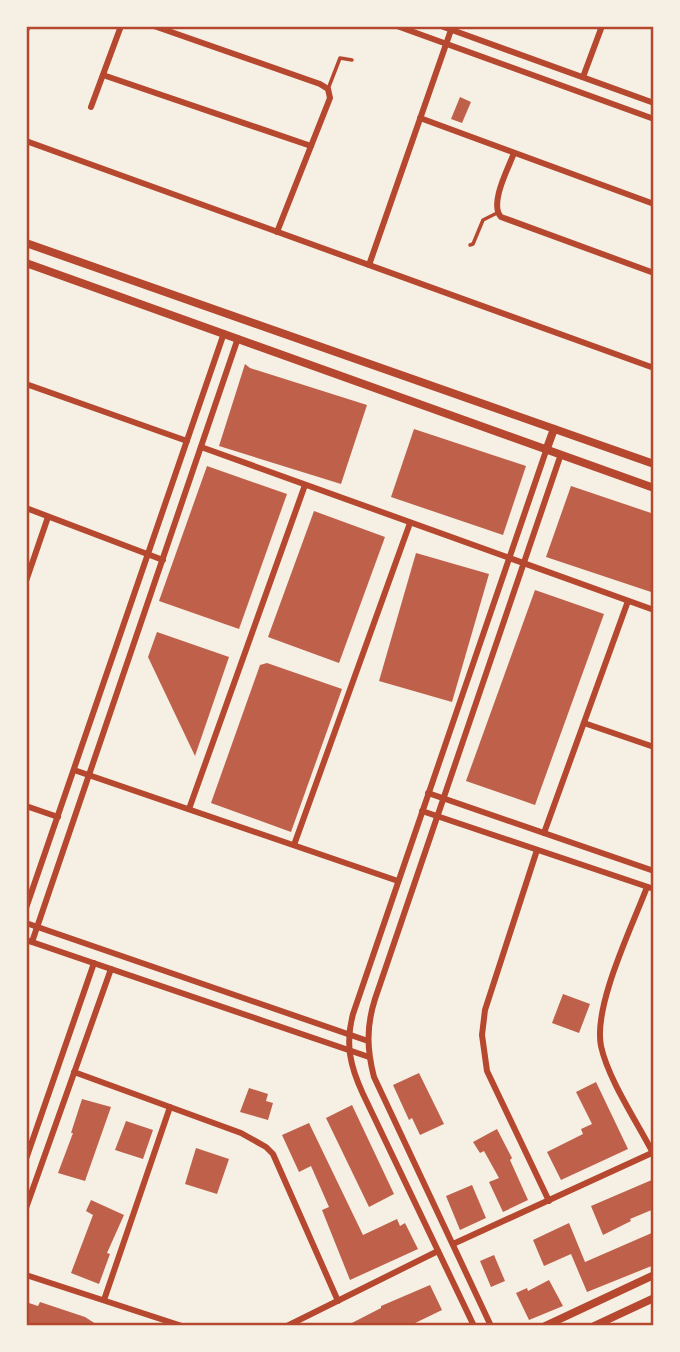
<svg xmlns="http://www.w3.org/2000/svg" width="680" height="1352" viewBox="0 0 680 1352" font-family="Arial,sans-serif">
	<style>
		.building { fill: #bf614a }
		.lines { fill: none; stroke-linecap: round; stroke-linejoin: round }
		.service { stroke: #b5482f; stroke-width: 3.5 }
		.minor { stroke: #b5482f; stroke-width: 6 }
		.tertiary { stroke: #b5482f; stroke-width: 8 }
		.neatline { fill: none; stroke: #b5482f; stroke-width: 2.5 }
	</style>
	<rect width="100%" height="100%" fill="#f6efe4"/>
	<!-- building -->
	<g class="building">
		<path d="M460 97 471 102 462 123 451 119Z"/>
		<path d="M245 364 250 368 367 405 341 484 219 446Z"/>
		<path d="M414 429 526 466 503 535 391 497Z"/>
		<path d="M207 466 287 494 239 629 159 601Z"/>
		<path d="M571 486 654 514V593L546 557Z"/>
		<path d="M314 511 385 537 339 663 268 637Z"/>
		<path d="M416 553 489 574 452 702 379 681Z"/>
		<path d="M535 590 604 614 535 805 466 781Z"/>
		<path d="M157 632 229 657 195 756 148 657Z"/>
		<path d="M267 663 342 689 291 832 211 803 260 665Z"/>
		<path d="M563 994 590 1004 579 1033 552 1023Z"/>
		<path d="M419 1073 444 1124 420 1135 412 1118 409 1120 393 1085Z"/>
		<path d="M596 1082 628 1149 561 1180 547 1152 583 1134 581 1129 592 1124 576 1092Z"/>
		<path d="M249 1088 268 1094 266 1101 273 1103 268 1120 240 1112Z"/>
		<path d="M82 1099 111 1107 85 1181 58 1173 73 1133H71Z"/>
		<path d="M352 1105 394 1194 369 1207 326 1118Z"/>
		<path d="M126 1121 153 1130 143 1159 115 1150Z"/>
		<path d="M309 1123 363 1235 397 1219 400 1226 405 1223 418 1249 350 1280 322 1210 329 1207 311 1166 299 1172 282 1135Z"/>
		<path d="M497 1129 512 1158 510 1160 528 1200 503 1212 489 1182 499 1178 484 1151 480 1153 473 1142Z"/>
		<path d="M196 1148 229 1159 217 1194 185 1184Z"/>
		<path d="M654 1179V1209L630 1219 631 1221 603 1235 591 1206Z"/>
		<path d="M472 1185 486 1218 460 1230 446 1196Z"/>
		<path d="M91 1200 124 1215 107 1253 110 1254 99 1284 71 1273 93 1215 86 1211Z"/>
		<path d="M569 1223 585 1262 654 1232V1265L587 1292 571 1254 544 1266 533 1240Z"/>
		<path d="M494 1255 505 1281 491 1287 480 1261Z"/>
		<path d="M549 1280 563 1306 529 1320 516 1293 527 1288 528 1291Z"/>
		<path d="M430 1285 442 1310 409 1326H346L381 1308V1306Z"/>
		<path d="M26 1302 38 1306 40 1302 85 1317 99 1326H26Z"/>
	</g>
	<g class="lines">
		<!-- service -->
		<g class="service">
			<path d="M328 89 340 58 352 60"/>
			<path d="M470 245 473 244 483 220 497 213"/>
		</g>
		<!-- minor -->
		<g class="minor">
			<path d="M154 26 320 84 328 89 330 98 277 232"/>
			<path d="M397 26 654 119"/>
			<path d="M441 26 654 103"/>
			<path d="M26 31 28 26"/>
			<path d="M103 75 311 146"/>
			<path d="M583 77 602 26"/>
			<path d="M91 107 121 26"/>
			<path d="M420 118 654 204"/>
			<path d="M26 141 654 368"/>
			<path d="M514 153C508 169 489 204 501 217L654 273"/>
			<path d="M369 265 451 30"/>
			<path d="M26 384 187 441"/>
			<path d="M201 447 654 610"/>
			<path d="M26 508 163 560"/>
			<path d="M26 581 48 517"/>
			<path d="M584 723 654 747"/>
			<path d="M74 770 398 881"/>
			<path d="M428 793 654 871"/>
			<path d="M26 806 58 817"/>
			<path d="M189 809 305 485"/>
			<path d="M422 811 654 889"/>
			<path d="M544 833 628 601"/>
			<path d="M294 845 410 523"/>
			<path d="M537 850 485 1010 482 1035 487 1071 549 1201"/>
			<path d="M647 887C632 927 593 1006 601 1046 608 1079 637 1122 653 1153"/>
			<path d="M26 908 224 333"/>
			<path d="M26 923 368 1041"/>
			<path d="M26 940 369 1057"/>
			<path d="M32 942 238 338"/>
			<path d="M74 1072 241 1133 266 1147 273 1154 338 1301"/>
			<path d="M26 1159 94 963"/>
			<path d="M26 1208 111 969"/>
			<path d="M453 1244 654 1152"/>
			<path d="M26 1275 182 1326"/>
			<path d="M104 1300 170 1107"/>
			<path d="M287 1326 438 1251"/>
			<path d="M474 1326 363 1094C350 1066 345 1044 353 1014L547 448"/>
			<path d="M491 1326 374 1077C367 1050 366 1027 375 999L561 454"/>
		</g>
		<!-- tertiary -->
		<g class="tertiary">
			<path d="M26 243 654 464"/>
			<path d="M26 263 654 488"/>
			<path d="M547 448 554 429"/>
			<path d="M545 1326 654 1275"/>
			<path d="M594 1326 654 1298"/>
		</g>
	</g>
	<!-- border -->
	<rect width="680" height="1352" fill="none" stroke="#f6efe4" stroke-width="56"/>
	<rect x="28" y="28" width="624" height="1296" class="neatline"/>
</svg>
